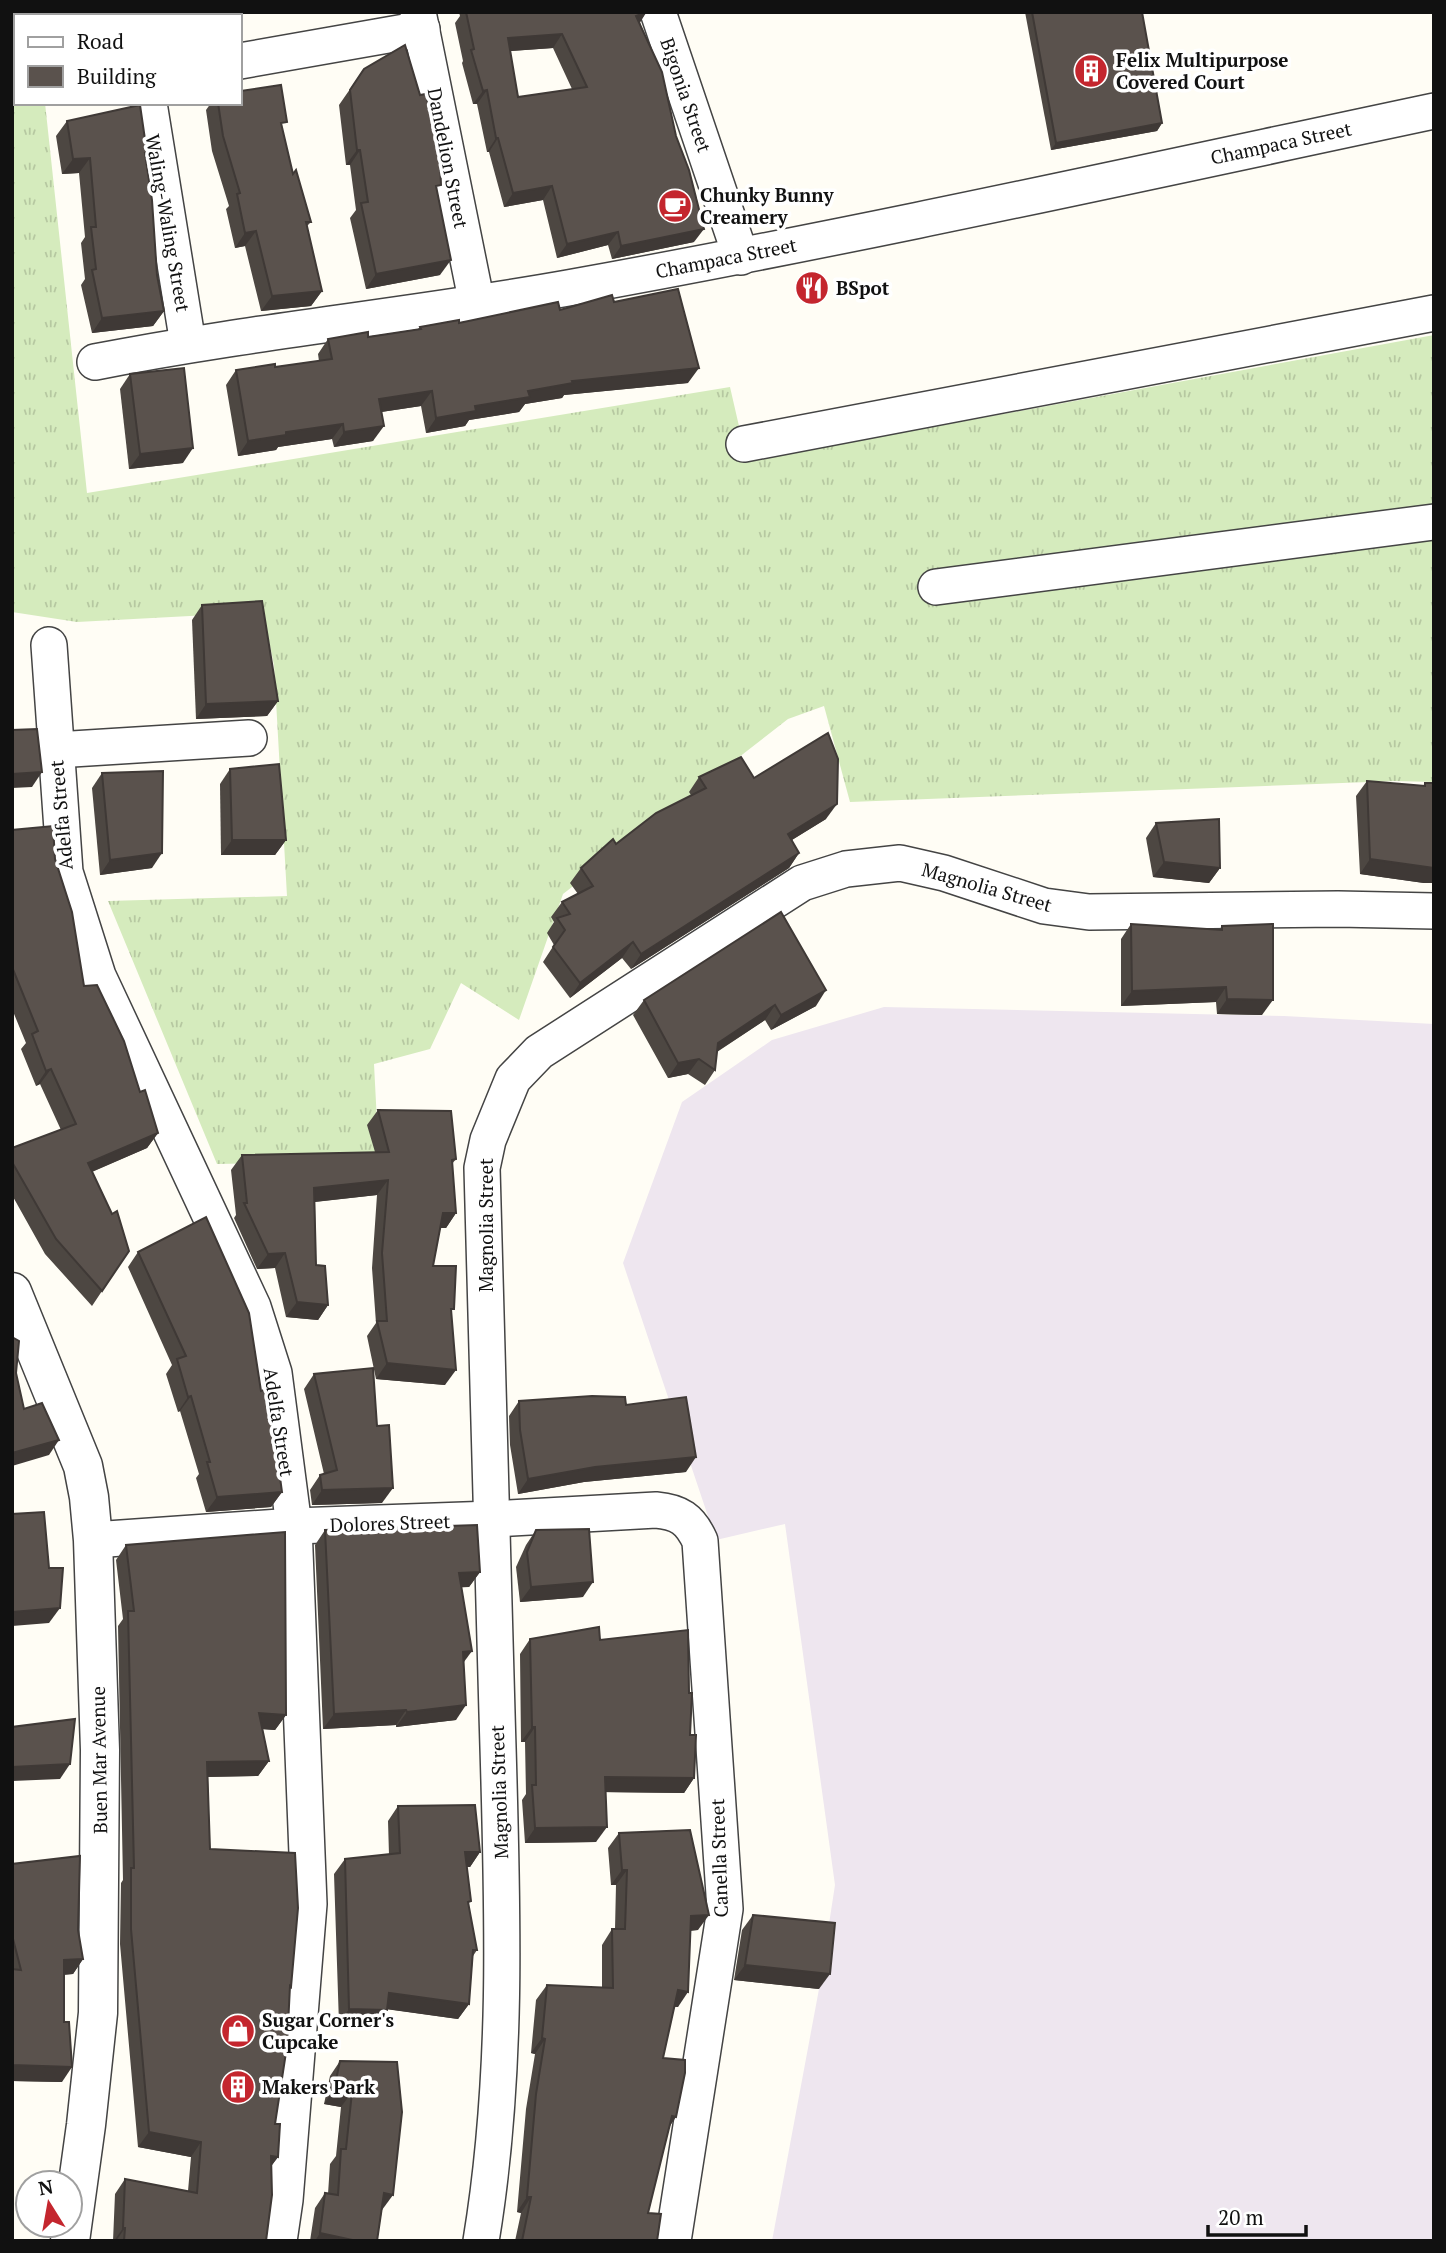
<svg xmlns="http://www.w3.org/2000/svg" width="1446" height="2253" viewBox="0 0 1446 2253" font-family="'PT Serif',serif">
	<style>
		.industrial { fill: #eee6ef }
		.grass { fill: url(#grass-tufts) }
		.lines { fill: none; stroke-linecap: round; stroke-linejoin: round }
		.minor-casing { stroke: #444; stroke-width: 38 }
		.tertiary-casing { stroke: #444; stroke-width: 41 }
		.minor { stroke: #fff; stroke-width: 35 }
		.tertiary { stroke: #fff; stroke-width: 38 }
		.wall { fill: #4d4742; fill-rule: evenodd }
		.shaded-wall { fill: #3f3936 }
		.building { fill: #5a524d; stroke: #3f3936; stroke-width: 2; fill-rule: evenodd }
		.labels { text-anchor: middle; stroke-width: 7; stroke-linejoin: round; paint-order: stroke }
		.poi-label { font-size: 19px; font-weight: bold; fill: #111; stroke: #fff; text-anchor: start }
		.street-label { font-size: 19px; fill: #111; stroke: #fff }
	</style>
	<defs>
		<pattern id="grass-tufts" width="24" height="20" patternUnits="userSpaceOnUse" patternTransform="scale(1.75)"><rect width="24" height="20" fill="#d5ebbd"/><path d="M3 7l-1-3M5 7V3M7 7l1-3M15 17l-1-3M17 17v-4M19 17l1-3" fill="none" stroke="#b6c8a1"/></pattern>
	</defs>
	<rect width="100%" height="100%" fill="#fffdf5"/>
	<!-- industrial -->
	<path class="industrial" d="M884 1007 1284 1016 1434 1024V2241H772L819 1989 835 1885 785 1524 716 1540 623 1263 682 1102 772 1040Z"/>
	<!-- grass -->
	<path class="grass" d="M12 12H55L47 16H16V103H45L87 493 730 387 747 461 1434 335V782L1395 781 850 802 824 706 788 719 563 894 519 1020 461 983 430 1049 374 1064 379 1161 217 1164 108 901 287 896 274 665 263 612 77 622 12 612Z"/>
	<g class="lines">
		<!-- minor casing -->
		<g class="minor-casing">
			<g id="minor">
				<path d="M418 12 477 304"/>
				<path d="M658 12 741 257"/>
				<path d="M240 61 422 29"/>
				<path d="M149 103 188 344"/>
				<path d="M95 362C252 331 411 316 568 288 858 236 1146 172 1434 111"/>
				<path d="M744 444 1434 313"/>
				<path d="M936 587 1434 522"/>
				<path d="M49 645 65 872 98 976 253 1307 274 1373 294 1526 309 1904 285 2200 279 2241"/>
				<path d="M56 750 249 738"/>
				<path d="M93 1540 294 1526 492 1519 656 1510C679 1512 690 1519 700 1541L725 1909 673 2241"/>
				<path d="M481 2241C510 2066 502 1889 497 1713 492 1531 487 1350 482 1168L488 1140 513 1079 539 1052 802 883 846 869 900 863 944 873 1044 906 1089 912 1338 909 1434 911"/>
			</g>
		</g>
		<!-- tertiary casing -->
		<g class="tertiary-casing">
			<path id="tertiary" d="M12 1292 83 1466 89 1497 93 1540 100 1750 98 2013 86 2125 70 2241"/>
		</g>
		<!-- minor -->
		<use href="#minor" class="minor"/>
		<!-- tertiary -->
		<use href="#tertiary" class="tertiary"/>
	</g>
	<!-- wall -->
	<g class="wall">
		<path d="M459 12H646L640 22 694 242 612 259 608 245 557 258 543 200 504 207 489 152H487L477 104H473L462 63 463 61 455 23 460 16ZM553 48 572 89 518 97 510 51Z"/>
		<path d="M1025 12H1142L1162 123 1157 131 1051 150Z"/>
		<path d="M364 69 437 192 440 275 366 289 350 218 356 210 350 165H346L339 105Z"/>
		<path d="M211 103H218L282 129 293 174 311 222 307 226 322 291 311 306 261 311 245 246 235 248 226 209 229 206 212 151 206 110Z"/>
		<path d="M67 121 146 156 157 275 164 311 153 326 92 333 81 285 85 279 81 243 85 237 79 173 62 174 56 136Z"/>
		<path d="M614 302 688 383 564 395 562 398 525 404 519 412 469 420 465 426 426 433 421 406 381 412 373 441 334 447 332 439 278 447 276 450 238 456 226 385 236 370 275 367 319 361 318 354 328 339 368 337 418 329 420 327 560 310Z"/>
		<path d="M130 374 183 463 129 469 120 389Z"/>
		<path d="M202 605 278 701 267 716 196 719 192 620Z"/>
		<path d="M230 769 286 840 275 855H221L220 784Z"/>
		<path d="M102 773 152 868 100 875 92 788Z"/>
		<path d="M699 777 754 778 826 819 792 840 799 853 789 868 631 969 622 958 570 998 543 962 554 945 547 933 554 922 551 917 562 902 578 894 570 883 581 868 691 795 689 792Z"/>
		<path d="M1367 781 1423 786 1425 783 1424 883 1360 874 1356 796Z"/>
		<path d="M1156 823 1220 868 1209 883 1153 877 1146 838Z"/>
		<path d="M12 830 55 859 84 986 140 1092 158 1133 147 1148 92 1172 102 1291 92 1306 45 1254 12 1195V1148L61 1130 40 1084 36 1086 21 1049 26 1043 12 1009Z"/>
		<path d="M1131 924 1219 930 1222 926 1262 1015 1217 1014 1216 1002 1121 1006V939Z"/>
		<path d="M644 1000 816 1006 771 1030 765 1020 717 1052 715 1070 705 1085 688 1074 668 1078 633 1015Z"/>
		<path d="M378 1110 456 1159 452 1164 456 1213 446 1228H440L433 1266 451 1314 445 1385 376 1379 367 1336 376 1323 372 1268 377 1195 315 1202 316 1265 328 1305 318 1320 286 1317 275 1268 257 1269 234 1218 236 1215 231 1170 242 1155 375 1152 367 1125Z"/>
		<path d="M138 1252 261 1391 282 1492 271 1507 206 1512 196 1478 199 1474 180 1411 178 1412 166 1374 172 1365 128 1267Z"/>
		<path d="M314 1374 382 1503 312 1505 310 1490 320 1475 324 1474 304 1389Z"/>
		<path d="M519 1401 626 1405 686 1472 584 1482 518 1494 510 1445 509 1416Z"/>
		<path d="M325 1530 480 1572 469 1587H461L463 1663 456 1720 396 1727V1725L323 1729 315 1545Z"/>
		<path d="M536 1530 583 1597 520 1602 516 1567 526 1545Z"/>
		<path d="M126 1545 286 1715 275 1730 262 1729 269 1761 258 1776 208 1777 210 1849 291 1987 289 1990 275 2124 278 2157 271 2166 266 2241H113L115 2194 125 2179 188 2191 191 2157 138 2147 120 1944 121 1883 123 1880 118 1626 123 1619 116 1560Z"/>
		<path d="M530 1639 600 1640 689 1693 690 1735 694 1778 684 1793 606 1792 596 1842 525 1843 522 1800 526 1794 525 1742H521L520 1654Z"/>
		<path d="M398 1806 480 1852 470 1867H467L468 1905 477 1950 473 1956 469 2004 458 2019 387 2009 376 2025 339 2024 334 1874 345 1859 389 1855 388 1821Z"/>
		<path d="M619 1833 698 1930 690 1931 678 2007H674L663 2058 669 2128 648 2213 657 2241H515L521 2213 517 2212 526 2109 535 2054 531 2053 536 2000 547 1985 602 1988V1945L612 1929H615L616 1885H611L608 1848Z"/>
		<path d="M12 1864 78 1930 83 1959 73 1974 64 1975 62 2082 12 2081Z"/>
		<path d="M753 1915 819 1989 734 1980 742 1930Z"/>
		<path d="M340 2061 397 2062 382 2210 377 2241H310L315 2208 325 2193 328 2194 330 2164 336 2156 341 2107 324 2104 330 2076Z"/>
	</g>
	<!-- shaded-wall -->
	<g class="shaded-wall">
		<path d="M646 13 637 27 636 16Z"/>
		<path d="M562 34 553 48 498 52 508 38Z"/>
		<path d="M487 90 477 104H473L483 91Z"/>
		<path d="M1162 123 1157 131 1051 150 1056 143Z"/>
		<path d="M496 138H498L489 152H487Z"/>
		<path d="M357 150H360L350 165H346Z"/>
		<path d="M90 158 79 173 62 174 73 159Z"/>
		<path d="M552 186 543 200 504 207 513 193Z"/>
		<path d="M704 229 694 242 612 259 621 246Z"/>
		<path d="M256 231 245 246 235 248 245 233Z"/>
		<path d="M618 232 608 245 557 258 567 244Z"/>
		<path d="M451 260 440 275 366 289 376 274Z"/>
		<path d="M322 291 311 306 261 311 272 296Z"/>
		<path d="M164 311 153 326 92 333 102 318Z"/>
		<path d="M699 368 688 383 564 395 562 398 525 404 519 412 469 420 465 426 426 433 436 418 528 391 572 381Z"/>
		<path d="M432 391 421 406 368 414 379 399Z"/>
		<path d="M343 424 332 439 278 447 276 450 238 456 248 441 286 432Z"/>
		<path d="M384 426 373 441 334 447 344 432Z"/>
		<path d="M193 448 183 463 129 469 140 454Z"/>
		<path d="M278 701 267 716 196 719 206 704Z"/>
		<path d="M42 772 32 787 12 788V774Z"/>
		<path d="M837 804 826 819 777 849 788 834Z"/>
		<path d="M232 840H286L275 855H221Z"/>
		<path d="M162 853 152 868 100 875 110 860Z"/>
		<path d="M799 853 789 868 631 969 641 954Z"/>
		<path d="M1370 859 1434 868V883H1424L1360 874Z"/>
		<path d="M1164 862 1220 868 1209 883 1153 877Z"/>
		<path d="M633 942 622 958 570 998 580 983Z"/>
		<path d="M1226 987 1216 1002 1121 1006 1132 991Z"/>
		<path d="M826 990 816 1006 771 1030 781 1015Z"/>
		<path d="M1227 999 1273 1000 1262 1015 1217 1014Z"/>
		<path d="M775 1005 765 1020 707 1058 718 1043Z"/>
		<path d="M699 1059 688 1074 668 1078 678 1063Z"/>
		<path d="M51 1069 40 1084 36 1086 46 1071Z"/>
		<path d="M158 1133 147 1148 77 1178 88 1163Z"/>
		<path d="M388 1180 377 1195 304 1203 314 1188Z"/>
		<path d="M443 1213H456L446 1228H433Z"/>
		<path d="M285 1253 275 1268 257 1269 268 1254Z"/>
		<path d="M297 1302 328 1305 318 1320 286 1317Z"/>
		<path d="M387 1363 456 1370 445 1385 376 1379Z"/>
		<path d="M191 1396 180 1411 178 1412 188 1397Z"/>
		<path d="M59 1440 49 1455 12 1466V1453Z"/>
		<path d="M696 1457 686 1472 584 1482 518 1494 528 1479 595 1467Z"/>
		<path d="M393 1488 382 1503 312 1505 322 1490Z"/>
		<path d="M282 1492 271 1507 206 1512 217 1497Z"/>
		<path d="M480 1572 469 1587 448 1588 459 1573Z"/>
		<path d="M593 1582 583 1597 520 1602 531 1587Z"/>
		<path d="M60 1608 49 1623 12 1626V1612Z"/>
		<path d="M472 1651 461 1666 463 1652Z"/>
		<path d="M466 1705 456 1720 396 1727 407 1712Z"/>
		<path d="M406 1710 396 1725 323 1729 334 1714Z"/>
		<path d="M259 1713 286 1715 275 1730 249 1728Z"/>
		<path d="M532 1727H535L525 1742H521Z"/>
		<path d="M269 1761 258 1776 197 1777 207 1762Z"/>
		<path d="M70 1764 60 1779 12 1781V1767Z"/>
		<path d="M605 1777 694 1778 684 1793 595 1792Z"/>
		<path d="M607 1827 596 1842 525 1843 535 1828Z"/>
		<path d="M465 1852H480L470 1867H454Z"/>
		<path d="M622 1870H627L616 1885H611Z"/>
		<path d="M709 1915 698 1930 680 1931 691 1916Z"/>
		<path d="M83 1959 73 1974 53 1975 64 1960Z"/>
		<path d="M745 1965 830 1974 819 1989 734 1980Z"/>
		<path d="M678 1990 688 1992 678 2007 667 2005Z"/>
		<path d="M389 1993 469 2004 458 2019 378 2008Z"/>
		<path d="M349 2009 387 2010 376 2025 339 2024Z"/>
		<path d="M542 2038 545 2039 535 2054 531 2053Z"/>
		<path d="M12 2065 72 2067 62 2082 12 2081Z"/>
		<path d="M334 2089 352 2092 341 2107 324 2104Z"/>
		<path d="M672 2116 676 2117 666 2132Z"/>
		<path d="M149 2132 201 2142 191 2157 138 2147Z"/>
		<path d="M271 2156 278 2157 267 2172Z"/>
		<path d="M384 2193 393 2195 382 2210 374 2209Z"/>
		<path d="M527 2197H531L521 2213 517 2212Z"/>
		<path d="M123 2228H125L116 2241H114Z"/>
		<path d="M320 2233 357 2241H315Z"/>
	</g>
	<!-- building -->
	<g class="building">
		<path d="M466 12H646L636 16 662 72 676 136 689 170 704 229 621 246 618 232 567 244 552 186 513 193 498 138H496L487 90 483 91 471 50 474 49ZM562 34 587 87 518 97 508 38Z"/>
		<path d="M1032 12H1142L1162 123 1056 143Z"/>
		<path d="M405 45 420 95 426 94 440 159 441 185 436 186 451 260 376 274 361 203 368 202 360 150H357L350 90 364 69Z"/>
		<path d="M281 85 287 122 281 123 293 174 296 170 311 222H306L322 291 272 296 256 231 245 233 237 194 240 193 223 136 218 103H240V91Z"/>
		<path d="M140 105 147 153H145L152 200 157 275 164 311 102 318 92 270 96 269 91 227H96L90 158 73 159 67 121Z"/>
		<path d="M678 289 699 368 572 381 573 383 528 391 530 397 475 406 476 411 436 418 432 391 379 399 384 426 344 432 343 424 286 432V435L248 441 236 370 275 364V367L332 359 328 339 368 332V337L421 329 420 327 459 320V323L558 302 560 310 612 295 614 302Z"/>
		<path d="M184 368 193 448 140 454 130 374Z"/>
		<path d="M262 601 278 701 206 704 202 605Z"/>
		<path d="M37 729 42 772 12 774V730Z"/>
		<path d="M828 733 838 759 837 804 788 834 799 853 641 954 633 942 580 983 553 947 565 930 557 918 570 914 562 902 593 886 581 868 613 839 616 844 656 813 706 788 699 777 741 757 754 778Z"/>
		<path d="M279 764 286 840H232L230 769Z"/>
		<path d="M163 771 162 853 110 860 102 773Z"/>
		<path d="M1367 781 1425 786V783H1434V868L1370 859Z"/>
		<path d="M1219 819 1220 868 1164 862 1156 823Z"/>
		<path d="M53 826 55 859 72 912 84 986 97 985 124 1041 140 1092 145 1090 158 1133 88 1163 112 1214 117 1211 129 1251 102 1291 56 1239 12 1162V1148L76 1124 51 1069 46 1071 32 1034 38 1031 12 967V830Z"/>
		<path d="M781 912 826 990 781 1015 775 1005 718 1043 715 1070 699 1059 678 1063 644 1000Z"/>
		<path d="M1131 924 1222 930V926L1273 924V1000L1227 999 1226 987 1132 991Z"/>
		<path d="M378 1110 451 1111 456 1159 452 1160 456 1213H443L433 1266H456L454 1309H451L456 1370 387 1363 377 1321H387L382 1253 388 1180 314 1188 316 1265 325 1266 328 1305 297 1302 285 1253 268 1254 244 1203H247L242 1155 389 1152Z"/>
		<path d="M206 1217 249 1313 261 1391 268 1389 282 1492 217 1497 207 1462H210L191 1396 188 1397 177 1359 186 1356 138 1252Z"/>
		<path d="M12 1337 19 1341 16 1373 24 1409 42 1403 59 1440 12 1453Z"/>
		<path d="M373 1368 377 1426 389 1425 393 1488 322 1490 320 1475 337 1470 314 1374Z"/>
		<path d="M592 1396 625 1397 626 1405 686 1397 696 1457 595 1467 528 1479 520 1430 519 1401Z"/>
		<path d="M44 1512 49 1568H63L60 1608 12 1612V1514Z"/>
		<path d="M477 1525 480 1572 459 1573 472 1651 463 1652 466 1705 407 1712 406 1710 334 1714 325 1530Z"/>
		<path d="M589 1529 593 1582 531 1587 527 1552 536 1530Z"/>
		<path d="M285 1532 286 1715 259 1713 269 1761 207 1762 210 1849 295 1853 298 1908 291 1987 290 1986 287 2046 275 2124H280L278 2157 271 2156 272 2195 266 2241H124L125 2228H123L125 2179 197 2193 201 2142 149 2132 131 1929V1868H134L128 1611H134L126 1545Z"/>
		<path d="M599 1627 600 1640 688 1630 689 1693H692L690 1735H696L694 1778 605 1777 607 1827 535 1828 532 1785H536L535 1727H532L530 1639Z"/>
		<path d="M75 1719 70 1764 12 1767V1727Z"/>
		<path d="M475 1805 480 1852H465L471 1901 468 1902 477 1950H473L469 2004 389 1993 387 2010 349 2009 345 1859 400 1853 398 1806Z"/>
		<path d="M690 1830 709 1915 691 1916 688 1992 678 1990 663 2058 685 2060V2073L676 2117 672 2116 648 2213 661 2214 657 2241H522L531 2197H527L536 2094 545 2039 542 2038 547 1985 613 1988 612 1929H625L627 1870H622L619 1833Z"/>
		<path d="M80 1856 78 1930 83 1959 64 1960V2022H69L72 2067 12 2065V1969L21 1970 12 1935V1864Z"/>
		<path d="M753 1915 835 1923 830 1974 745 1965Z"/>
		<path d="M340 2061 397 2062 402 2112 393 2195 384 2193 377 2241H357L320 2233 325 2193 338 2195 341 2149H346L352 2092 334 2089Z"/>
	</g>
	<!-- icons -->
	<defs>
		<g id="building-disc" transform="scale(1.75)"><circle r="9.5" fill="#c4262e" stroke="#fff"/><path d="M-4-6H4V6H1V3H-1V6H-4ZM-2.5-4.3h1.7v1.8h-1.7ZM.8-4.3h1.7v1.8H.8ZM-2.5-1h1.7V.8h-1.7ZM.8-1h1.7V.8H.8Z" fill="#fff"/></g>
		<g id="cafe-disc" transform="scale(1.75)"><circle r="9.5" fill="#c4262e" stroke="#fff"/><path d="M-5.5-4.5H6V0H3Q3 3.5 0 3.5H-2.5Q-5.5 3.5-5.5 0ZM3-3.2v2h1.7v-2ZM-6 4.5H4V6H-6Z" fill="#fff"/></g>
		<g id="restaurant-disc" transform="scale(1.75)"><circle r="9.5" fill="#c4262e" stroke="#fff"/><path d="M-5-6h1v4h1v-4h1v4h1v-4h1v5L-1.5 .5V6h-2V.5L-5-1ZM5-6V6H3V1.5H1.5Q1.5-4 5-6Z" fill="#fff"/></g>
		<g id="shop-disc" transform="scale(1.75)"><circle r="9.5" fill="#c4262e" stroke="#fff"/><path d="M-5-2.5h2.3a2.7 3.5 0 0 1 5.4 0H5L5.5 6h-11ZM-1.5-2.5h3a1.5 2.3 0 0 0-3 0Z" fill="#fff"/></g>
	</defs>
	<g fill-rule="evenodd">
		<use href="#building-disc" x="1091" y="71"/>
		<use href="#cafe-disc" x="675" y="206"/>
		<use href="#restaurant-disc" x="812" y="288"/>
		<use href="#shop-disc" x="238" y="2031"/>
		<use href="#building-disc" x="238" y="2087"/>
	</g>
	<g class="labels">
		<!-- poi labels -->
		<g class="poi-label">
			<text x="1116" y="67">Felix Multipurpose<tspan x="1116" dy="22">Covered Court</tspan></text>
			<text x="700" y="202">Chunky Bunny<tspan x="700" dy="22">Creamery</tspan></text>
			<text x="836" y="295">BSpot</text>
			<text x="262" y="2027">Sugar Corner's<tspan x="262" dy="22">Cupcake</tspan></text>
			<text x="262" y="2094">Makers Park</text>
		</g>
		<!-- street labels -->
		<g class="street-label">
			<text transform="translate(686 95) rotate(71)" y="7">Bigonia Street</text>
			<text transform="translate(1281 143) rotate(-12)" y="7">Champaca Street</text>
			<text transform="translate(448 158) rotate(79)" y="7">Dandelion Street</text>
			<text transform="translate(168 223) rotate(80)" y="7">Waling-Waling Street</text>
			<text transform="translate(726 258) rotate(-11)" y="7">Champaca Street</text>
			<text transform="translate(61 815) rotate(-95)" y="7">Adelfa Street</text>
			<text transform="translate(987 887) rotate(16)" y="7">Magnolia Street</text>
			<text transform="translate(486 1225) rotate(-90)" y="7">Magnolia Street</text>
			<text transform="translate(279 1422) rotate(81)" y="7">Adelfa Street</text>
			<text transform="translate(390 1523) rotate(-2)" y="7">Dolores Street</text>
			<text transform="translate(99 1760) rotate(-91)" y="7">Buen Mar Avenue</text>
			<text transform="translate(499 1792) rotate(-92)" y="7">Magnolia Street</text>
			<text transform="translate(719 1858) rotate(-92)" y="7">Canella Street</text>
		</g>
	</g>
	<!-- border -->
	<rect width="1446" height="2253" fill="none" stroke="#111111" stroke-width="28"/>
	<!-- legend -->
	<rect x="14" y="14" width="228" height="91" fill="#ffffff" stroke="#a0a0a0" stroke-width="2"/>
	<rect x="28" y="37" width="35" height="10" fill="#ffffff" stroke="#a0a0a0" stroke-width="2"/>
	<text x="77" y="49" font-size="21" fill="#111111">Road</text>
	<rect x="28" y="66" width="35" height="21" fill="#5a524d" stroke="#a0a0a0" stroke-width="2"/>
	<text x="77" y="84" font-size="21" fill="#111111">Building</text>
	<!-- north arrow -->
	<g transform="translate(49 2204) rotate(349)"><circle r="33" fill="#ffffff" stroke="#a0a0a0" stroke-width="2"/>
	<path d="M0-5L12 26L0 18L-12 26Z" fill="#c4262e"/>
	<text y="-10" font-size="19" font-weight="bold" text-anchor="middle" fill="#111111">N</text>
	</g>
	<!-- scale -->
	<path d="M1208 2225v10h98v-10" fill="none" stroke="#111111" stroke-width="3.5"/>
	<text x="1218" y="2225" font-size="21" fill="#111111" stroke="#ffffff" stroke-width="5" paint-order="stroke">20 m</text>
</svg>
